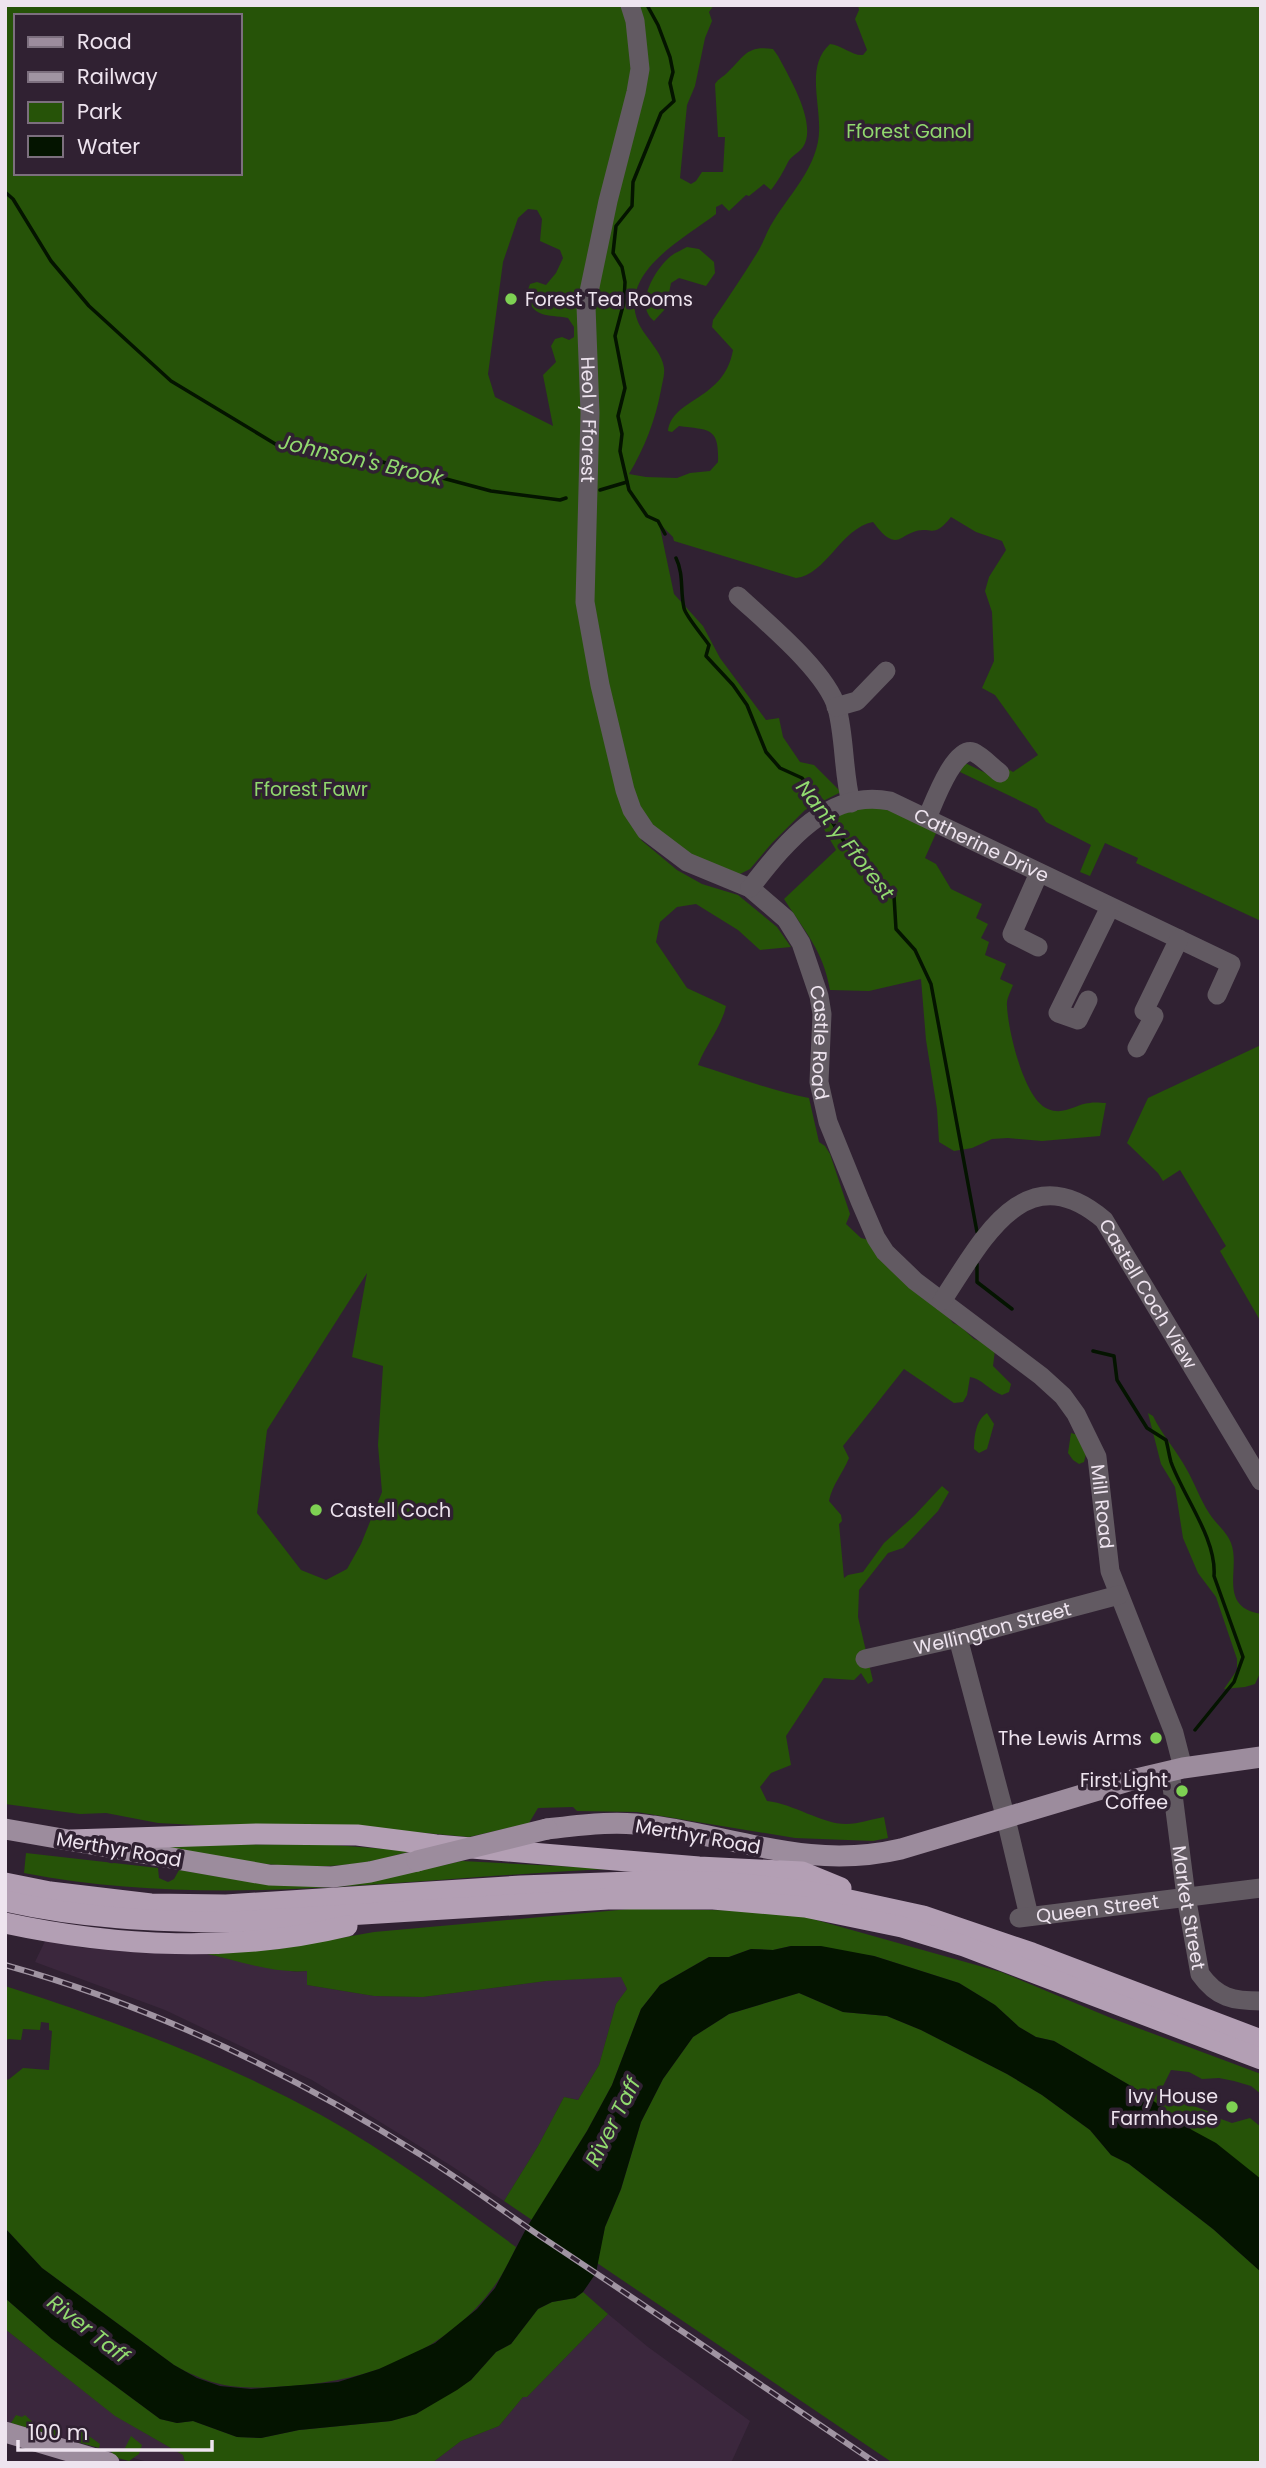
<svg xmlns="http://www.w3.org/2000/svg" width="1266" height="2468" viewBox="0 0 1266 2468" font-family="Poppins,sans-serif">
	<style>
		.built { fill: #3b273d }
		.green { fill: #265308; fill-rule: evenodd }
		.water { fill: #041400 }
		.lines { fill: none; stroke-linecap: round; stroke-linejoin: round }
		.stream { stroke: #041400; stroke-width: 3.5 }
		.minor { stroke: #625a62; stroke-width: 19 }
		.major { stroke: #9c8c9d; stroke-width: 21 }
		.highway { stroke: #b39fb4; stroke-width: 21 }
		.rail-casing { stroke: #a094a2; stroke-width: 6 }
		.rail { stroke: #302132; stroke-width: 3.5; stroke-dasharray: 10; stroke-linecap: butt }
		.major-bridge { stroke: #9c8c9d; stroke-width: 21 }
		.poi-dot { fill: #7ed153; stroke: #302132; stroke-width: 2.5 }
		.labels { text-anchor: middle; stroke-width: 7; stroke-linejoin: round; paint-order: stroke }
		.park-label { font-size: 19px; fill: #91d96e; stroke: #302132 }
		.poi-label { font-size: 19px; fill: #eee4ef; stroke: #302132; text-anchor: end }
		.street-label { font-size: 19px; fill: #eee4ef; stroke: #302132 }
		.water-label { font-size: 21px; font-style: italic; fill: #91da6f; stroke: #302132 }
	</style>
	<rect width="100%" height="100%" fill="#302132"/>
	<!-- built -->
	<g class="built">
		<path d="M46 1939 84 1948 144 1953H203L261 1966 296 1972 308 1971 307 1985 374 1996 423 1997 546 1981 621 1976 627 1989 616 2004 599 2065 578 2100 564 2097 538 2146 504 2201 450 2165 312 2080 165 2010 35 1962Z"/>
		<path d="M608 2314 648 2347 750 2421 731 2463H432L461 2441 499 2426 523 2397H527Z"/>
		<path d="M5 2329 116 2416 183 2455 185 2463H151L5 2421Z"/>
	</g>
	<!-- green -->
	<g class="green">
		<path d="M5 5H714L709 12 712 21 705 38 695 86 687 105 680 178 691 184 696 181 702 172H723L725 137H718L715 84C719 78 723 77 728 72 744 57 746 45 773 49L778 56C789 77 818 124 803 147 799 153 791 156 788 162 782 174 779 179 771 190L764 184 749 196 746 195 729 211 722 204 716 207V214C685 238 618 272 638 322 645 338 662 351 664 368 665 375 662 383 661 390 655 421 645 447 629 474L646 477 677 478 690 473 710 471 718 462C719 428 711 430 679 426L672 432 668 431C673 397 724 401 733 350L712 327 713 320C728 298 743 276 757 253 764 242 767 230 774 220 789 196 810 174 817 146 826 113 802 69 830 44 842 45 852 56 863 55L867 50 855 19 859 10 858 5H1261V921L1136 863 1138 858 1105 843 1090 876 1080 872 1091 845 1046 822 1037 809 960 772 963 762 996 778 1008 769 1013 772 1038 755 995 695 982 688 994 661 992 612 985 591 989 577 1006 550 1002 541 976 532 951 517C932 541 931 524 911 533 905 535 901 540 895 540 885 539 879 529 873 522 841 528 826 575 796 578L674 541 673 537 659 523 674 594 703 626 720 658 766 720 779 718 783 737 800 762 814 765 841 792 805 810 772 843 750 869 730 879 646 831 641 840 677 870 702 884 738 895 777 927 791 947 760 950 738 930 696 904 677 907 660 922 656 942 687 988 726 1006C721 1028 706 1044 698 1065 735 1076 771 1091 809 1098L819 1142 825 1146 830 1154 850 1214 846 1224 861 1238 869 1240 941 1307 953 1323 960 1326 974 1339 990 1345 995 1350 993 1366 1011 1384 1009 1392 1002 1395C990 1391 981 1378 970 1377L967 1395 963 1402 954 1403 904 1369 843 1446 849 1458C843 1473 832 1485 829 1501L841 1515 842 1521 839 1524 844 1578 848 1575 863 1572 884 1543 914 1516 942 1486 949 1492 938 1511 903 1548 888 1553 859 1590 858 1617 873 1681 868 1684 861 1673 854 1680 824 1678 786 1736 791 1765 771 1773 760 1787 767 1801C794 1804 822 1824 846 1824 859 1824 872 1819 884 1817L888 1838 873 1841 795 1838 637 1812 577 1811 573 1807 538 1808 529 1823 469 1837 414 1832 252 1828 158 1823 106 1813 80 1814 5 1804ZM16 16H240V173H16ZM528 209 537 210 542 219 540 241 560 250 563 258 556 273 546 285 537 282 530 284 526 295C535 319 546 314 568 318L574 327V337L569 340 562 337 555 339 551 346 556 362 543 375 553 426 495 397 488 374 503 262 518 218ZM367 1273 352 1357 383 1366 378 1445 382 1492 361 1544 347 1569 326 1580 301 1570 257 1513 267 1430Z"/>
		<path d="M687 247 699 249 714 262 715 273 706 286 679 278 671 283 666 308 654 321C633 305 656 268 671 256 676 252 682 250 687 247Z"/>
		<path d="M872 806 899 813 937 831 925 858 936 864 951 889 982 904 976 918 988 924 981 938 989 942 985 955 1006 964 1000 979 1013 985C1011 991 1006 999 1007 1006 1008 1030 1024 1100 1048 1109 1064 1116 1075 1104 1090 1103 1095 1102 1101 1103 1106 1103L1100 1136 1042 1141 1008 1138 992 1139 972 1148 954 1151 939 1142 937 1109 926 1040 921 979 869 991 830 990C823 950 805 932 784 899L836 850 821 824 847 810Z"/>
		<path d="M1261 1045V1322L1220 1251 1226 1246 1180 1170 1163 1181 1158 1173 1127 1143 1148 1098Z"/>
		<path d="M987 1413 994 1424 987 1449 979 1453 974 1449C974 1436 976 1420 987 1413Z"/>
		<path d="M1148 1413 1153 1416C1162 1435 1177 1451 1187 1470 1195 1484 1200 1499 1209 1513 1215 1523 1227 1532 1231 1543 1241 1568 1217 1607 1261 1614V1671L1255 1684 1245 1687 1224 1689 1237 1670V1659L1216 1597 1198 1573 1183 1538 1175 1487 1161 1464Z"/>
		<path d="M1071 1433 1078 1435 1086 1454 1084 1462 1079 1464 1073 1460 1068 1453Z"/>
		<path d="M320 1844 412 1851C392 1856 373 1862 353 1864 284 1872 217 1858 149 1845Z"/>
		<path d="M26 1853 158 1868 159 1878 168 1882 174 1879 179 1870 245 1881 377 1880 462 1861 615 1869C418 1876 220 1911 24 1873Z"/>
		<path d="M630 1909 773 1911 802 1916 1001 1972 1111 2018 1261 2074V2094L1251 2086 1234 2081 1219 2078 1202 2079 1189 2072 1171 2070 1159 2094 1164 2100 1180 2101 1213 2113 1221 2119 1232 2123 1250 2118 1261 2127V2184L1190 2132 1143 2093 1054 2041 1036 2037 1019 2027 995 2005 959 1983 874 1956 791 1946 773 1950 751 1949 729 1957H709L660 1985 641 2009 612 2085 587 2131 532 2220 504 2201 538 2146 564 2097 578 2100 599 2065 616 2004 627 1989 621 1977 546 1981 423 1997 374 1996 307 1985V1971C273 1974 236 1960 203 1953L278 1949 374 1932Z"/>
		<path d="M5 1986C114 2021 221 2060 321 2115 390 2153 453 2201 516 2247 478 2337 386 2380 292 2386 243 2389 218 2390 174 2365L42 2268 5 2228V2077L8 2080 23 2068 49 2070 52 2031 49 2030V2023L41 2022 40 2030 23 2029 21 2040 8 2039 5 2043Z"/>
		<path d="M799 1993 843 2012 887 2016 921 2030 1007 2074 1042 2095 1090 2130 1111 2155 1129 2164 1213 2229 1261 2272V2463H893L597 2263 605 2227 621 2189 641 2122 663 2079 693 2037 729 2014Z"/>
		<path d="M583 2292 608 2314 527 2397H523L499 2426 461 2441 432 2463H185L183 2455 115 2416 5 2329V2298L52 2339 160 2419 177 2423 193 2421 237 2437 261 2438 299 2430 391 2421 416 2414 471 2380 496 2352 511 2344 538 2309 552 2302 575 2298Z"/>
		<path d="M16 2415 22 2417 25 2415 38 2427 49 2425 60 2434 59 2437 11 2423Z"/>
		<path d="M82 2431 100 2444 99 2448 74 2441Z"/>
		<path d="M131 2436 142 2445 139 2454 129 2461 114 2457 110 2449 123 2452Z"/>
	</g>
	<!-- water -->
	<path class="water" d="M791 1946H821L874 1956 959 1983 995 2005 1019 2027 1036 2037 1054 2041 1143 2093 1192 2130 1216 2143 1261 2179V2272L1213 2229 1129 2164 1111 2155 1090 2130 1042 2095 1007 2074 921 2030 887 2016 843 2012 799 1993 729 2014 693 2037 663 2079 641 2122 621 2189 605 2227 596 2273 583 2292 575 2298 552 2302 538 2309 511 2344 496 2352 471 2380 457 2390 416 2414 391 2421 299 2430 261 2438 237 2437 193 2421 177 2423 160 2419 52 2339 5 2298V2228L42 2268 174 2365 197 2378 220 2386 251 2389 338 2382 379 2369 435 2343 477 2309 495 2288 527 2227 587 2131 612 2085 641 2009 660 1985 709 1957H729L751 1949 773 1950Z"/>
	<g class="lines">
		<!-- stream -->
		<g class="stream">
			<path d="M647 5 658 25 670 57 673 72 670 83 674 101 661 113 633 182 632 206 616 226 613 253 622 267 625 282 624 302 615 336 625 388 618 416 622 434 620 451 629 490 647 516 658 521 665 534"/>
			<path d="M5 192 13 199 51 261 89 306 171 381 277 445 375 460 491 491 560 500 566 498"/>
			<path d="M600 490 627 482"/>
			<path d="M676 558C684 574 680 591 684 608 685 615 703 636 709 645L706 656 733 685 747 705 766 752 780 768 802 778 821 807"/>
			<path d="M830 818 845 843 894 896 896 929 915 950 931 984 977 1232"/>
			<path d="M977 1264V1282L1012 1309"/>
			<path d="M1093 1351 1114 1356 1117 1380 1147 1428 1166 1440C1168 1447 1169 1455 1171 1462 1183 1496 1217 1539 1214 1576L1243 1657 1234 1682 1195 1730"/>
		</g>
		<!-- minor -->
		<g class="minor">
			<path id="s1" d="M630 5 635 21 640 69 636 92 608 201 586 306 590 413 585 602 600 685 625 790 632 810 646 831 687 862 750 888 786 919 801 943 819 996 822 1014 819 1082 828 1122 860 1201 876 1238 885 1252 915 1281 1041 1376 1063 1396 1076 1414 1097 1457 1110 1571 1174 1733 1183 1768"/>
			<path d="M738 596C766 622 826 671 837 708 845 738 843 772 851 803"/>
			<path d="M836 707 857 701 886 671"/>
			<path d="M927 818C933 805 954 746 973 752 982 756 992 767 1000 773"/>
			<path id="s2" d="M750 888C784 845 827 788 890 801L1231 964 1217 995"/>
			<path d="M1038 947 1012 934 1039 873"/>
			<path d="M1088 1000 1078 1020 1058 1013 1110 907"/>
			<path d="M1137 1048 1154 1016 1144 1011 1179 939"/>
			<path id="s3" d="M942 1301C981 1243 1024 1152 1104 1220L1261 1481"/>
			<path d="M958 1638 1006 1819 1029 1916"/>
			<path id="s4" d="M865 1659 958 1638 1119 1595"/>
			<path id="s5" d="M1170 1771 1186 1896 1200 1974C1217 1998 1233 2001 1261 2001"/>
			<path id="s6" d="M1019 1918 1261 1888"/>
		</g>
		<!-- major -->
		<g class="major">
			<path d="M5 1829 269 1875 332 1877 370 1872 417 1861"/>
			<path d="M547 1829C582 1825 617 1820 653 1826 739 1838 811 1870 901 1849L1132 1780 1183 1768 1261 1757"/>
			<path d="M5 2432 109 2463"/>
		</g>
		<!-- highway -->
		<g class="highway">
			<path d="M71 1840 257 1834 357 1835 436 1845 699 1867 802 1872 841 1888"/>
			<path d="M5 1883 50 1892 151 1904 226 1905 521 1886 659 1881 722 1882 771 1887 817 1893 923 1916 1032 1953 1261 2040"/>
			<path d="M5 1901C81 1918 155 1922 233 1922L608 1899H713L805 1907 902 1927 964 1946 1261 2059"/>
			<path d="M5 1923C116 1947 236 1953 347 1926"/>
		</g>
		<!-- rail casing -->
		<g class="rail-casing">
			<path id="rail" d="M5 1965C153 2006 291 2073 421 2155 463 2181 503 2211 543 2238 655 2312 765 2388 876 2463"/>
		</g>
		<!-- rail -->
		<use href="#rail" class="rail"/>
		<!-- major-bridge -->
		<path class="major-bridge" d="M417 1861 547 1829"/>
	</g>
	<!-- markers -->
	<g class="poi-dot">
		<circle cx="511" cy="299" r="7"/>
		<circle cx="316" cy="1510" r="7"/>
		<circle cx="1156" cy="1738" r="7"/>
		<circle cx="1182" cy="1791" r="7"/>
		<circle cx="1232" cy="2107" r="7"/>
	</g>
	<g class="labels">
		<!-- park labels -->
		<g class="park-label">
			<text x="909" y="138">Fforest Ganol</text>
			<text x="311" y="796">Fforest Fawr</text>
		</g>
		<!-- poi labels -->
		<g class="poi-label">
			<text x="525" y="306" text-anchor="start">Forest Tea Rooms</text>
			<text x="330" y="1517" text-anchor="start">Castell Coch</text>
			<text x="1142" y="1745">The Lewis Arms</text>
			<text x="1168" y="1787">First Light<tspan x="1168" dy="22">Coffee</tspan></text>
			<text x="1218" y="2103">Ivy House<tspan x="1218" dy="22">Farmhouse</tspan></text>
		</g>
		<!-- street labels -->
		<g class="street-label">
			<text dy="7" stroke="none"><textPath href="#s1" startOffset="422">Heol y Fforest</textPath></text>
			<text dy="7" stroke="none"><textPath href="#s2" startOffset="276">Catherine Drive</textPath></text>
			<text dy="7" stroke="none"><textPath href="#s1" startOffset="1141">Castle Road</textPath></text>
			<text dy="7" stroke="none"><textPath href="#s3" startOffset="303">Castell Coch View</textPath></text>
			<text dy="7" stroke="none"><textPath href="#s1" startOffset="1713">Mill Road</textPath></text>
			<text dy="7" stroke="none"><textPath href="#s4" startOffset="131">Wellington Street</textPath></text>
			<text transform="translate(698 1836) rotate(10)" y="7">Merthyr Road</text>
			<text transform="translate(119 1849) rotate(10)" y="7">Merthyr Road</text>
			<text dy="7" stroke="none"><textPath href="#s6" startOffset="79">Queen Street</textPath></text>
			<text dy="7" stroke="none"><textPath href="#s5" startOffset="138">Market Street</textPath></text>
		</g>
		<!-- water labels -->
		<g class="water-label">
			<text transform="translate(361 460) rotate(13)" y="7">Johnson's Brook</text>
			<text transform="translate(845 840) rotate(52)" y="7">Nant y Fforest</text>
			<text transform="translate(613 2122) rotate(-63)" y="7">River Taff</text>
			<text transform="translate(88 2329) rotate(38)" y="7">River Taff</text>
		</g>
	</g>
	<!-- border -->
	<rect width="1266" height="2468" fill="none" stroke="#eee4ef" stroke-width="14"/>
	<!-- legend -->
	<rect x="14" y="14" width="228" height="161" fill="#302132" stroke="#7c6f7e" stroke-width="2"/>
	<rect x="28" y="37" width="35" height="10" fill="#9c8c9d" stroke="#7c6f7e" stroke-width="2"/>
	<text x="77" y="49" font-size="21" fill="#eee4ef">Road</text>
	<rect x="28" y="72" width="35" height="10" fill="#a094a2" stroke="#7c6f7e" stroke-width="2"/>
	<text x="77" y="84" font-size="21" fill="#eee4ef">Railway</text>
	<rect x="28" y="102" width="35" height="21" fill="#265308" stroke="#7c6f7e" stroke-width="2"/>
	<text x="77" y="119" font-size="21" fill="#eee4ef">Park</text>
	<rect x="28" y="136" width="35" height="21" fill="#041400" stroke="#7c6f7e" stroke-width="2"/>
	<text x="77" y="154" font-size="21" fill="#eee4ef">Water</text>
	<!-- scale -->
	<path d="M18 2440v10h194v-10" fill="none" stroke="#eee4ef" stroke-width="3.5"/>
	<text x="28" y="2440" font-size="21" fill="#eee4ef" stroke="#302132" stroke-width="5" paint-order="stroke">100 m</text>
</svg>
